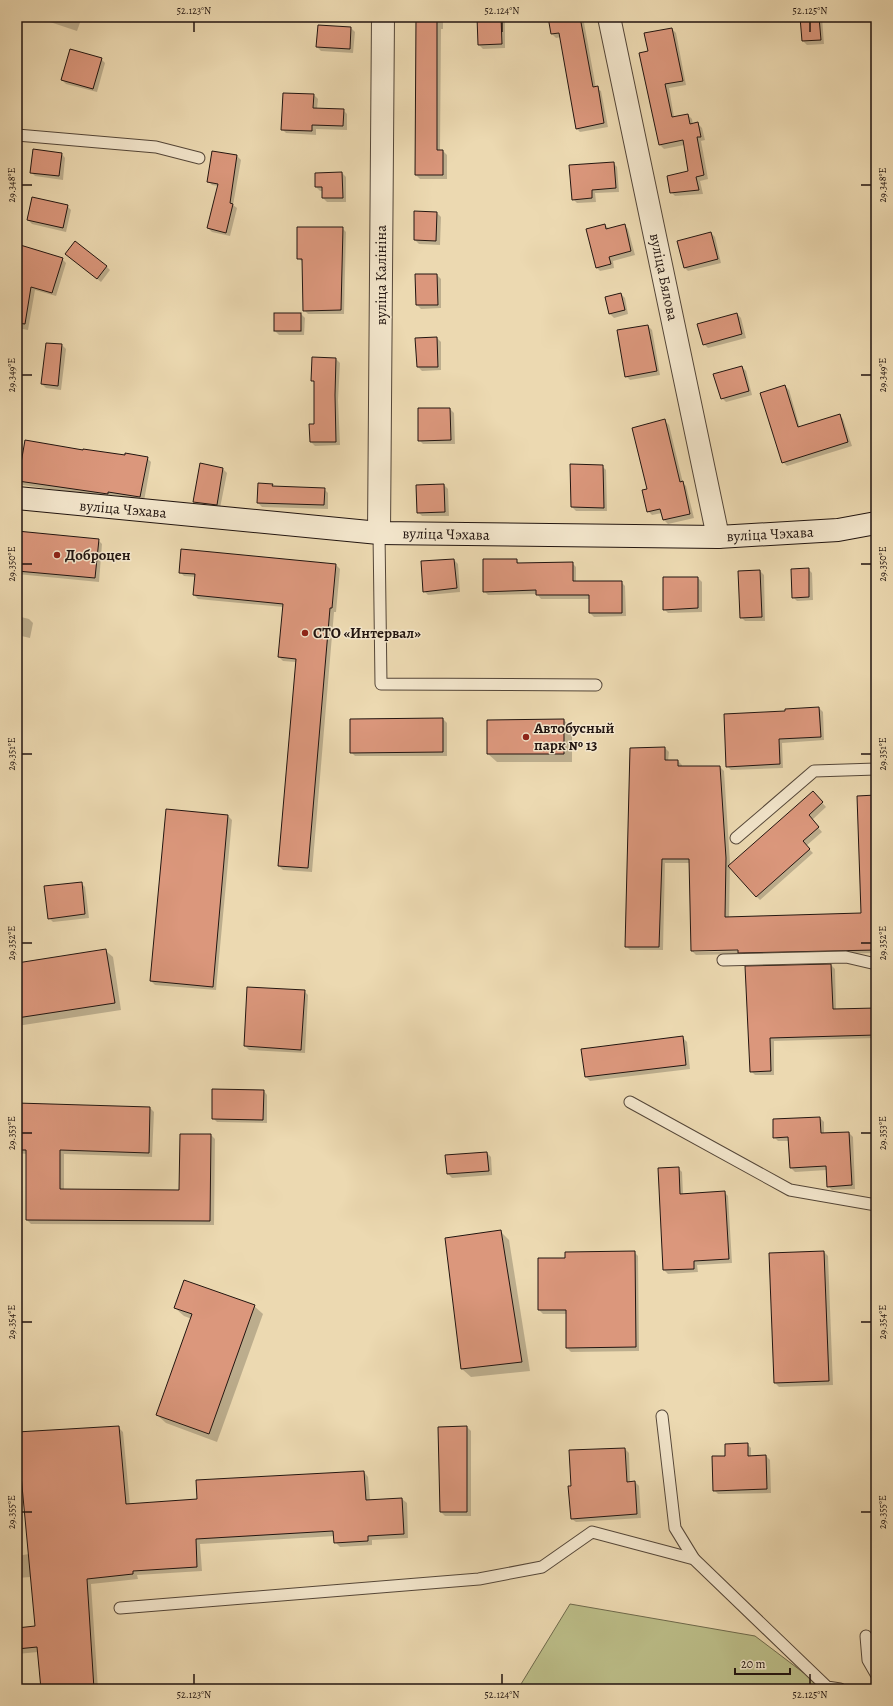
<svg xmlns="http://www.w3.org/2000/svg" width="893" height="1706" viewBox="0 0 893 1706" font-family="Alegreya,serif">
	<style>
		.green { fill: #bcbe89; stroke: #6f6a4c }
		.shadow { fill: #0003; fill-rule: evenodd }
		.building { fill: #db977c; stroke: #221510 }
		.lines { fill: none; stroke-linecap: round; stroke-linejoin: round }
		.lane-casing { stroke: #544638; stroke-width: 13 }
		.street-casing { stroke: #544638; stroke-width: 24 }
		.secondary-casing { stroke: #221510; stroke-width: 24 }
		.lane { stroke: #f3e6cc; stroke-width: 11 }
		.street { stroke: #f3e6cc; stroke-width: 22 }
		.secondary { stroke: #f3e6cc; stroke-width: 22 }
		.ticks { fill: none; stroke: #221510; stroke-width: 1.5 }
		.poi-dot { fill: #8f2418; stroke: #f3e6cc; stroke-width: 1.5 }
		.labels { text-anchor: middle; stroke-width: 3; stroke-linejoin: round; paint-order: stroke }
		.street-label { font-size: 15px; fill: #221510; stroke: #f3e6cc }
		.poi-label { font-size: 15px; font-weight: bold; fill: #221510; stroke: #f3e6cc; text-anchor: start }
		.neatline { fill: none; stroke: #221510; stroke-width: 1.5 }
		.ticks-label { font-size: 10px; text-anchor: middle; fill: #221510 }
	</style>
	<rect width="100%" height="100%" fill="#ecd9b1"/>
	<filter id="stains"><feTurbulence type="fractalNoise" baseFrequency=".005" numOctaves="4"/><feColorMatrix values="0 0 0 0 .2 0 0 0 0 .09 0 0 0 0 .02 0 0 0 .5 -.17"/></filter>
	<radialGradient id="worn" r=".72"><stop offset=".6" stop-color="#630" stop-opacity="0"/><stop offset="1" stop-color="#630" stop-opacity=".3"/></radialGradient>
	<!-- green -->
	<path class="green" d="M570 1604 755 1636 825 1689H518Z"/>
	<!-- shadow -->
	<g class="shadow">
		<path d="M43 17H82L77 31 47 21Z"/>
		<path d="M416 17H443V29H441L440 151H443L447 155V179H420L416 175Z"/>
		<path d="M501 17 505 21V48L483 49 479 45Z"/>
		<path d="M557 17H583L596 88 601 91 608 127 580 132 576 128 561 37 556 38 552 34 550 18Z"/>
		<path d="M737 17H752V19L740 20Z"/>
		<path d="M765 17H822L824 44 807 45 803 41 801 18 768 20Z"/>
		<path d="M351 28 355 32 353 53 321 51 317 47Z"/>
		<path d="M672 29 676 33 686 85 669 88 674 117 688 115 692 119 693 125 698 124 702 128 705 140 701 141 708 179 700 181 703 194 675 196 671 192 690 172 684 145 664 149 660 145 640 54 649 52Z"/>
		<path d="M101 59 105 63 97 92 66 84 62 80Z"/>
		<path d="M314 95 318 99 317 109 343 110 347 114V130L316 129V135L286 133 282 129Z"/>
		<path d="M62 154 65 158 63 180 35 176 31 172Z"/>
		<path d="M237 156 241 160 233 205 237 208 230 236 212 232 208 228 218 186 212 185 208 181Z"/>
		<path d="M613 163 617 167 619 192 595 193 596 202 577 203 573 199Z"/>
		<path d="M342 173 346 177V202H327L323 198V191H320L316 187V174Z"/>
		<path d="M67 206 71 210 66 232 32 224 28 220Z"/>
		<path d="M437 213 441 217 440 245 419 244 415 240Z"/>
		<path d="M605 225 609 229 624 225 628 229 635 255 613 261 614 268 600 271 596 267Z"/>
		<path d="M342 228 346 232 344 314H308L304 310 303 262 298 258Z"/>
		<path d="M711 233 715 237 721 263 688 271 684 267Z"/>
		<path d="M66 254 106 266 110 270 101 282Z"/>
		<path d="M62 259 66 263 56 296 35 290 28 330 17 328V263Z"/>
		<path d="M437 275 441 279V308L421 309 417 305Z"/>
		<path d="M621 294 625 298 628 314 614 318 610 314Z"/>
		<path d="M275 314H301L305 318 304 335H279L275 331Z"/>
		<path d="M737 314 741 318 746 338 708 348 704 344Z"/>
		<path d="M648 326 652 330 660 375 630 380 626 376Z"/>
		<path d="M437 338 441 342V370L422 371 418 367Z"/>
		<path d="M62 345 66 349 61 390 46 388 42 384Z"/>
		<path d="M336 359 340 363 338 400 340 445 315 446 311 442 315 425V383L312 380Z"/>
		<path d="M742 367 746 371 752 395 726 402 722 398Z"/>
		<path d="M785 386 789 390 800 428 839 415 843 419 852 446 787 466 783 462Z"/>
		<path d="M419 409H450L454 413 455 444H423L419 440Z"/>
		<path d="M665 421 669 425 683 483 686 486 694 518 668 524 664 520 662 513 652 515 648 511 649 490Z"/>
		<path d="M126 456 147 458 151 462 144 501 112 495V498L23 485 19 481Z"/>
		<path d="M602 466 606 470 607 511H576L572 507Z"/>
		<path d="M223 469 227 473 220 508 198 505 194 501Z"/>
		<path d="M272 485 275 487 324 489 328 493V509L262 507 258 503Z"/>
		<path d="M444 485 448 489 449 516H422L418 512Z"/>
		<path d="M17 532 98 540 102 544 99 582 17 574Z"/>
		<path d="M454 560 458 564 460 592 428 595 424 591Z"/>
		<path d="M516 560 520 564 572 563 576 567V582H621L625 586 626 616 594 617 590 613V599H541L537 594 488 595 484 591Z"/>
		<path d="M336 565 340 569 336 612H334L312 872 283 870 279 866 296 662 283 661 279 657 284 607 198 599 194 595 196 577 184 576 180 572Z"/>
		<path d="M808 569 812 573 813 600 797 601 793 597Z"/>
		<path d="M760 571 764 575 765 621H745L741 617Z"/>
		<path d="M698 578 702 582V612L668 613 664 609Z"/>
		<path d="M17 616 29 619 33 623 30 638 17 635Z"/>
		<path d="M819 708 823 712 824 740 782 743 783 768 731 770 727 766 786 712Z"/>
		<path d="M443 719 447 723V756H355L351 752Z"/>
		<path d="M564 720 572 729V762H497L488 754Z"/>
		<path d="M665 748 669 752 668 761H678L682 765V767H720L724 771 730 863 729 918 862 914 876 796V953L743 956 740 954 696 955 692 951 690 863H665L663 950H630L626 946ZM743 949V951L694 952V950Z"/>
		<path d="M817 797 826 807 812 820 822 832 806 846 813 853 760 900 756 896Z"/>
		<path d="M228 816 232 820 216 990 155 985 151 981Z"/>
		<path d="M81 883 85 887 89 918 53 922 49 918Z"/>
		<path d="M106 951 113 957 121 1010 17 1026V964Z"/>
		<path d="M831 965 835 969 836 1010 876 1009V1038L774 1041V1075H755L751 1071 750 1040Z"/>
		<path d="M304 991 308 995 305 1053 249 1050 245 1046Z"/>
		<path d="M683 1038 687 1042 690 1069 590 1081 586 1077 582 1050Z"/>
		<path d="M264 1091 267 1095V1123L217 1122 213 1118Z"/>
		<path d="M17 1104 150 1108 154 1112 152 1157 64 1154V1190L180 1191 211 1135 215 1139 214 1225 31 1224 27 1220V1154L17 1153Z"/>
		<path d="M820 1118 824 1122V1134L849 1133 853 1137 855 1189 832 1190 828 1186 827 1170 795 1172 791 1168 789 1141H778L774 1137Z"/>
		<path d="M487 1153 491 1157 492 1175 452 1178 448 1174 446 1156Z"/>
		<path d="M678 1168 682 1172 683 1194 724 1192 728 1196 732 1263 697 1265 698 1272 668 1274 664 1270Z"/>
		<path d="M500 1231 509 1240 530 1371 471 1377 462 1369 446 1239Z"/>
		<path d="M634 1252 638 1256 639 1351 571 1352 567 1348V1314H543L539 1310V1259H566Z"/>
		<path d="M824 1252 828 1256 833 1385 779 1387 775 1383Z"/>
		<path d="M254 1306 263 1314 217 1442 166 1423 157 1415 192 1319 184 1316 175 1308Z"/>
		<path d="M118 1427 123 1432 130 1505 198 1500 364 1472 368 1477 370 1500 402 1499 407 1503 408 1538 372 1540V1545L340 1547 335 1542V1536L200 1544 202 1571 137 1575 138 1579 91 1584 98 1689H42L38 1652 17 1654V1629L36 1627 31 1577 17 1578V1556L29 1554Z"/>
		<path d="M467 1427 471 1431V1516H445L441 1512 439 1428Z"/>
		<path d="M747 1444 751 1448V1457L766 1456 770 1460 771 1493 718 1494 714 1490 726 1457Z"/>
		<path d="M625 1449 629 1453 630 1483 635 1482 639 1486 641 1518 576 1522 572 1519V1487Z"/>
	</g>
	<!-- building -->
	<g class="building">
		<path d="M416 17H437V150H443V175H415Z"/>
		<path d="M477 17H501L502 44 478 45Z"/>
		<path d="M548 17H580L593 87 598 86 604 123 576 129 559 33 551 34Z"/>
		<path d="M800 17H819L821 40 802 41Z"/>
		<path d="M318 25 351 27 350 49 316 47Z"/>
		<path d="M672 28 683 81 665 84 672 117 688 114 690 124 698 122 701 137H697L704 175 696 177 699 190 670 193 667 176 688 171 683 140 659 145 639 53 648 51 644 33Z"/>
		<path d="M70 49 102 58 93 89 61 80Z"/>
		<path d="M283 93 314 94 313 108 344 109 343 126 312 125V131L281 130Z"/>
		<path d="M33 149 62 153 59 176 30 173Z"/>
		<path d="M212 151 237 155 230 203 233 204 226 233 207 228 218 184 207 182Z"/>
		<path d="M614 162 616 188 592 190V198L572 200 569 165Z"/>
		<path d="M342 172 343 198H322V187H315V173Z"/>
		<path d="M32 197 68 205 63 228 27 220Z"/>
		<path d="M414 211 437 212 436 241 414 240Z"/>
		<path d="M605 224 606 229 625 224 631 251 609 257 611 264 596 268 586 229Z"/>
		<path d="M297 227H343L341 310 303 311 302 259H297Z"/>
		<path d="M711 232 718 259 684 268 677 241Z"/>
		<path d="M75 241 107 266 97 279 65 254Z"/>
		<path d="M17 244 63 258 52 293 31 287 25 324 17 323Z"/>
		<path d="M415 274H437L438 305H416Z"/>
		<path d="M621 293 625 310 609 314 605 297Z"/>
		<rect x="274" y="313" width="27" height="18"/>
		<path d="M737 313 742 334 703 345 697 324Z"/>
		<path d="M648 325 657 371 625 377 617 330Z"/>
		<path d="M437 337 438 367H417L415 338Z"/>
		<path d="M46 343 62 344 58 386 41 384Z"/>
		<path d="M312 357 336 358 335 395 336 442H310L309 424H314V381H311Z"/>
		<path d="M742 366 749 391 721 399 713 374Z"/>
		<path d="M785 385 798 427 840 414 848 442 782 463 760 393Z"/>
		<path d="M418 408H450L451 440 418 441Z"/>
		<path d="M665 419 680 482 683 481 690 514 663 520 660 509 647 512 642 490 647 489 632 428Z"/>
		<path d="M25 440 83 450V449L125 455V453L148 457 140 497 108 492V494L18 481Z"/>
		<path d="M200 463 223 468 217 505 193 502Z"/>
		<path d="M570 464 603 465 604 508 571 507Z"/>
		<path d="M258 483 273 484 272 486 325 488 324 505 257 503Z"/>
		<path d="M444 484 445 512 417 513 416 485Z"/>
		<path d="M17 531 99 539 95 578 17 571Z"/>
		<path d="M181 549 336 564 332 608H330L308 868 278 866 296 659 278 657 283 604 193 595 195 574 179 573Z"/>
		<path d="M454 559 457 588 423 592 421 561Z"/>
		<path d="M483 559H517V563L573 562V581H622V613H589V595H536V590L483 592Z"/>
		<path d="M809 568V597L792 598 791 569Z"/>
		<path d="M760 570 762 617 740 618 738 571Z"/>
		<path d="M663 577H698V608L663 610Z"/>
		<path d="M819 707 821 737 779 739 780 764 726 767 724 714 785 711V709Z"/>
		<path d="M443 718V752L350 753V719Z"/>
		<path d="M564 719V754H487V720Z"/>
		<path d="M665 747V760H678V766H720L726 858 725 917 861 913 857 796 876 795V950L738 953V950L691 951 689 859H662L659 947H625L630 748Z"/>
		<path d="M813 791 823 802 809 815 819 827 803 841 810 849 756 897 728 866Z"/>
		<path d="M166 809 228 815 213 987 150 981Z"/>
		<path d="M82 882 85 914 48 919 44 886Z"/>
		<path d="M106 949 115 1003 17 1018V963Z"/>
		<path d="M831 964 833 1009 876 1008V1035L770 1038 771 1071 750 1072 745 966Z"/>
		<path d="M247 987 305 990 301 1050 244 1046Z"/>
		<path d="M683 1036 686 1065 585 1077 581 1049Z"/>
		<path d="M212 1089 264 1090 263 1120 212 1119Z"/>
		<path d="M17 1103 150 1107 149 1153 60 1150V1189L179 1190 180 1134H211L210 1221 26 1220V1150H17Z"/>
		<path d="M820 1117 821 1133 849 1132 852 1185 827 1187 826 1166 790 1168 788 1137 773 1138V1119Z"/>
		<path d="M487 1152 489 1171 447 1174 445 1155Z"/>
		<path d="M679 1167 680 1194 725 1191 729 1259 694 1261V1269L663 1270 658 1168Z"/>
		<path d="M501 1230 522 1362 461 1369 445 1238Z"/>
		<path d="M635 1251 636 1347 566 1348V1310H538V1258H565V1252Z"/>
		<path d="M824 1251 829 1381 774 1383 769 1253Z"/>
		<path d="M184 1280 255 1305 209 1434 156 1415 192 1314 174 1308Z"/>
		<path d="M119 1426 126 1504 197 1499 196 1480 364 1471 366 1500 402 1498 404 1534 368 1536V1541L334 1543 333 1531 196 1539 197 1567 133 1571V1574L87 1579 94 1689H41L37 1647 17 1649V1628L35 1626 17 1432Z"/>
		<path d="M467 1426V1512H440L438 1427Z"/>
		<path d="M748 1443V1456L766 1455 767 1489 713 1491 712 1456H725V1444Z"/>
		<path d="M625 1448 627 1482 635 1481 637 1514 571 1519 568 1486H571L569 1450Z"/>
	</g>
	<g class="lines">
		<!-- lane casing -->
		<g class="lane-casing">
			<g id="lane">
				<path d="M17 135 156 147 199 158"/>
				<path d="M379 533 381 684 596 685"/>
				<path d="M736 838 814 771 876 769"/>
				<path d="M723 960 846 957 876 964"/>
				<path d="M630 1102 790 1190 876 1205"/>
				<path d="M662 1416 675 1528 694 1559"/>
				<path d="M120 1608 479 1579 542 1567 592 1532 694 1559 827 1687 840 1689"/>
				<path d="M866 1636 868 1660 876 1674"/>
			</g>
		</g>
		<!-- street casing -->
		<g class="street-casing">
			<g id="street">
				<path d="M609 17 718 537"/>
				<path d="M379 533 383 17"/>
			</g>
		</g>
		<!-- secondary casing -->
		<g class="secondary-casing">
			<path id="secondary" d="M17 498 379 533 718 537 838 530 876 523"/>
		</g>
		<!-- lane -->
		<use href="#lane" class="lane"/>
		<!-- street -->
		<use href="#street" class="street"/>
		<!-- secondary -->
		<use href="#secondary" class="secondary"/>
	</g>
	<!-- ticks -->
	<path class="ticks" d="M194 22V32M502 22V32M810 22V32M22 185H32M861 185H871M22 375H32M861 375H871M22 564H32M861 564H871M22 754H32M861 754H871M22 943H32M861 943H871M22 1133H32M861 1133H871M22 1322H32M861 1322H871M22 1512H32M861 1512H871M194 1674V1684M502 1674V1684M810 1674V1684"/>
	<!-- markers -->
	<g class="poi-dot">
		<circle cx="57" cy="555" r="4"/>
		<circle cx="305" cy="633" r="4"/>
		<circle cx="526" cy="737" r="4"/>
	</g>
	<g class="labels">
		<!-- street labels -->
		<g class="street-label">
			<text transform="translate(381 275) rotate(-90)" y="5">вуліца Калініна</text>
			<text transform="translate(664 277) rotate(78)" y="5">вуліца Бялова</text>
			<text transform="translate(123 509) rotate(5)" y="5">вуліца Чэхава</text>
			<text transform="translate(446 534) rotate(1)" y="5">вуліца Чэхава</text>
			<text transform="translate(770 534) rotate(-3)" y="5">вуліца Чэхава</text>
		</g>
		<!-- poi labels -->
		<g class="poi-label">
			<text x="65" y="560">Доброцен</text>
			<text x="313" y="638">СТО «Интервал»</text>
			<text x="534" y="733">Автобусный<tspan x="534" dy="17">парк № 13</tspan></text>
		</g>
	</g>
	<!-- margin -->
	<rect width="893" height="1706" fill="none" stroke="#ecd9b1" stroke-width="44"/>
	<!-- scale -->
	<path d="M735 1668v6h55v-6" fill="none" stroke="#221510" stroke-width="2"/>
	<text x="741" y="1668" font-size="12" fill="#221510" stroke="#f3e6cc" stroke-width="3" paint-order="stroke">20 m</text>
	<rect x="22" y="22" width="849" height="1662" class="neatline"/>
	<g class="ticks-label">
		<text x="194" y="14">52.123°N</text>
		<text x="502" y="14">52.124°N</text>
		<text x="810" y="14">52.125°N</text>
		<text transform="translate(882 185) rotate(-90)" y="4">29.348°E</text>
		<text transform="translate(11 185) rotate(-90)" y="4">29.348°E</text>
		<text transform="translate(882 375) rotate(-90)" y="4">29.349°E</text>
		<text transform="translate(11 375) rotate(-90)" y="4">29.349°E</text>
		<text transform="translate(882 564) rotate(-90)" y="4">29.350°E</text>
		<text transform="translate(11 564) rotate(-90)" y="4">29.350°E</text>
		<text transform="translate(882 754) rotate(-90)" y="4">29.351°E</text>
		<text transform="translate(11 754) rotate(-90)" y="4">29.351°E</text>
		<text transform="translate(11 943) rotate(-90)" y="4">29.352°E</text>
		<text transform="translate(882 943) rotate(-90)" y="4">29.352°E</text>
		<text transform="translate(882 1133) rotate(-90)" y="4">29.353°E</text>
		<text transform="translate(11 1133) rotate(-90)" y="4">29.353°E</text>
		<text transform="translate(882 1322) rotate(-90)" y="4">29.354°E</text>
		<text transform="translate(11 1322) rotate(-90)" y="4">29.354°E</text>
		<text transform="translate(11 1512) rotate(-90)" y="4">29.355°E</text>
		<text transform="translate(882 1512) rotate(-90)" y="4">29.355°E</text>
		<text x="194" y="1698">52.123°N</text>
		<text x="502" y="1698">52.124°N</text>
		<text x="810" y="1698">52.125°N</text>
	</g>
	<rect width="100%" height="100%" filter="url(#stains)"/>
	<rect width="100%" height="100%" fill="url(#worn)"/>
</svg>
